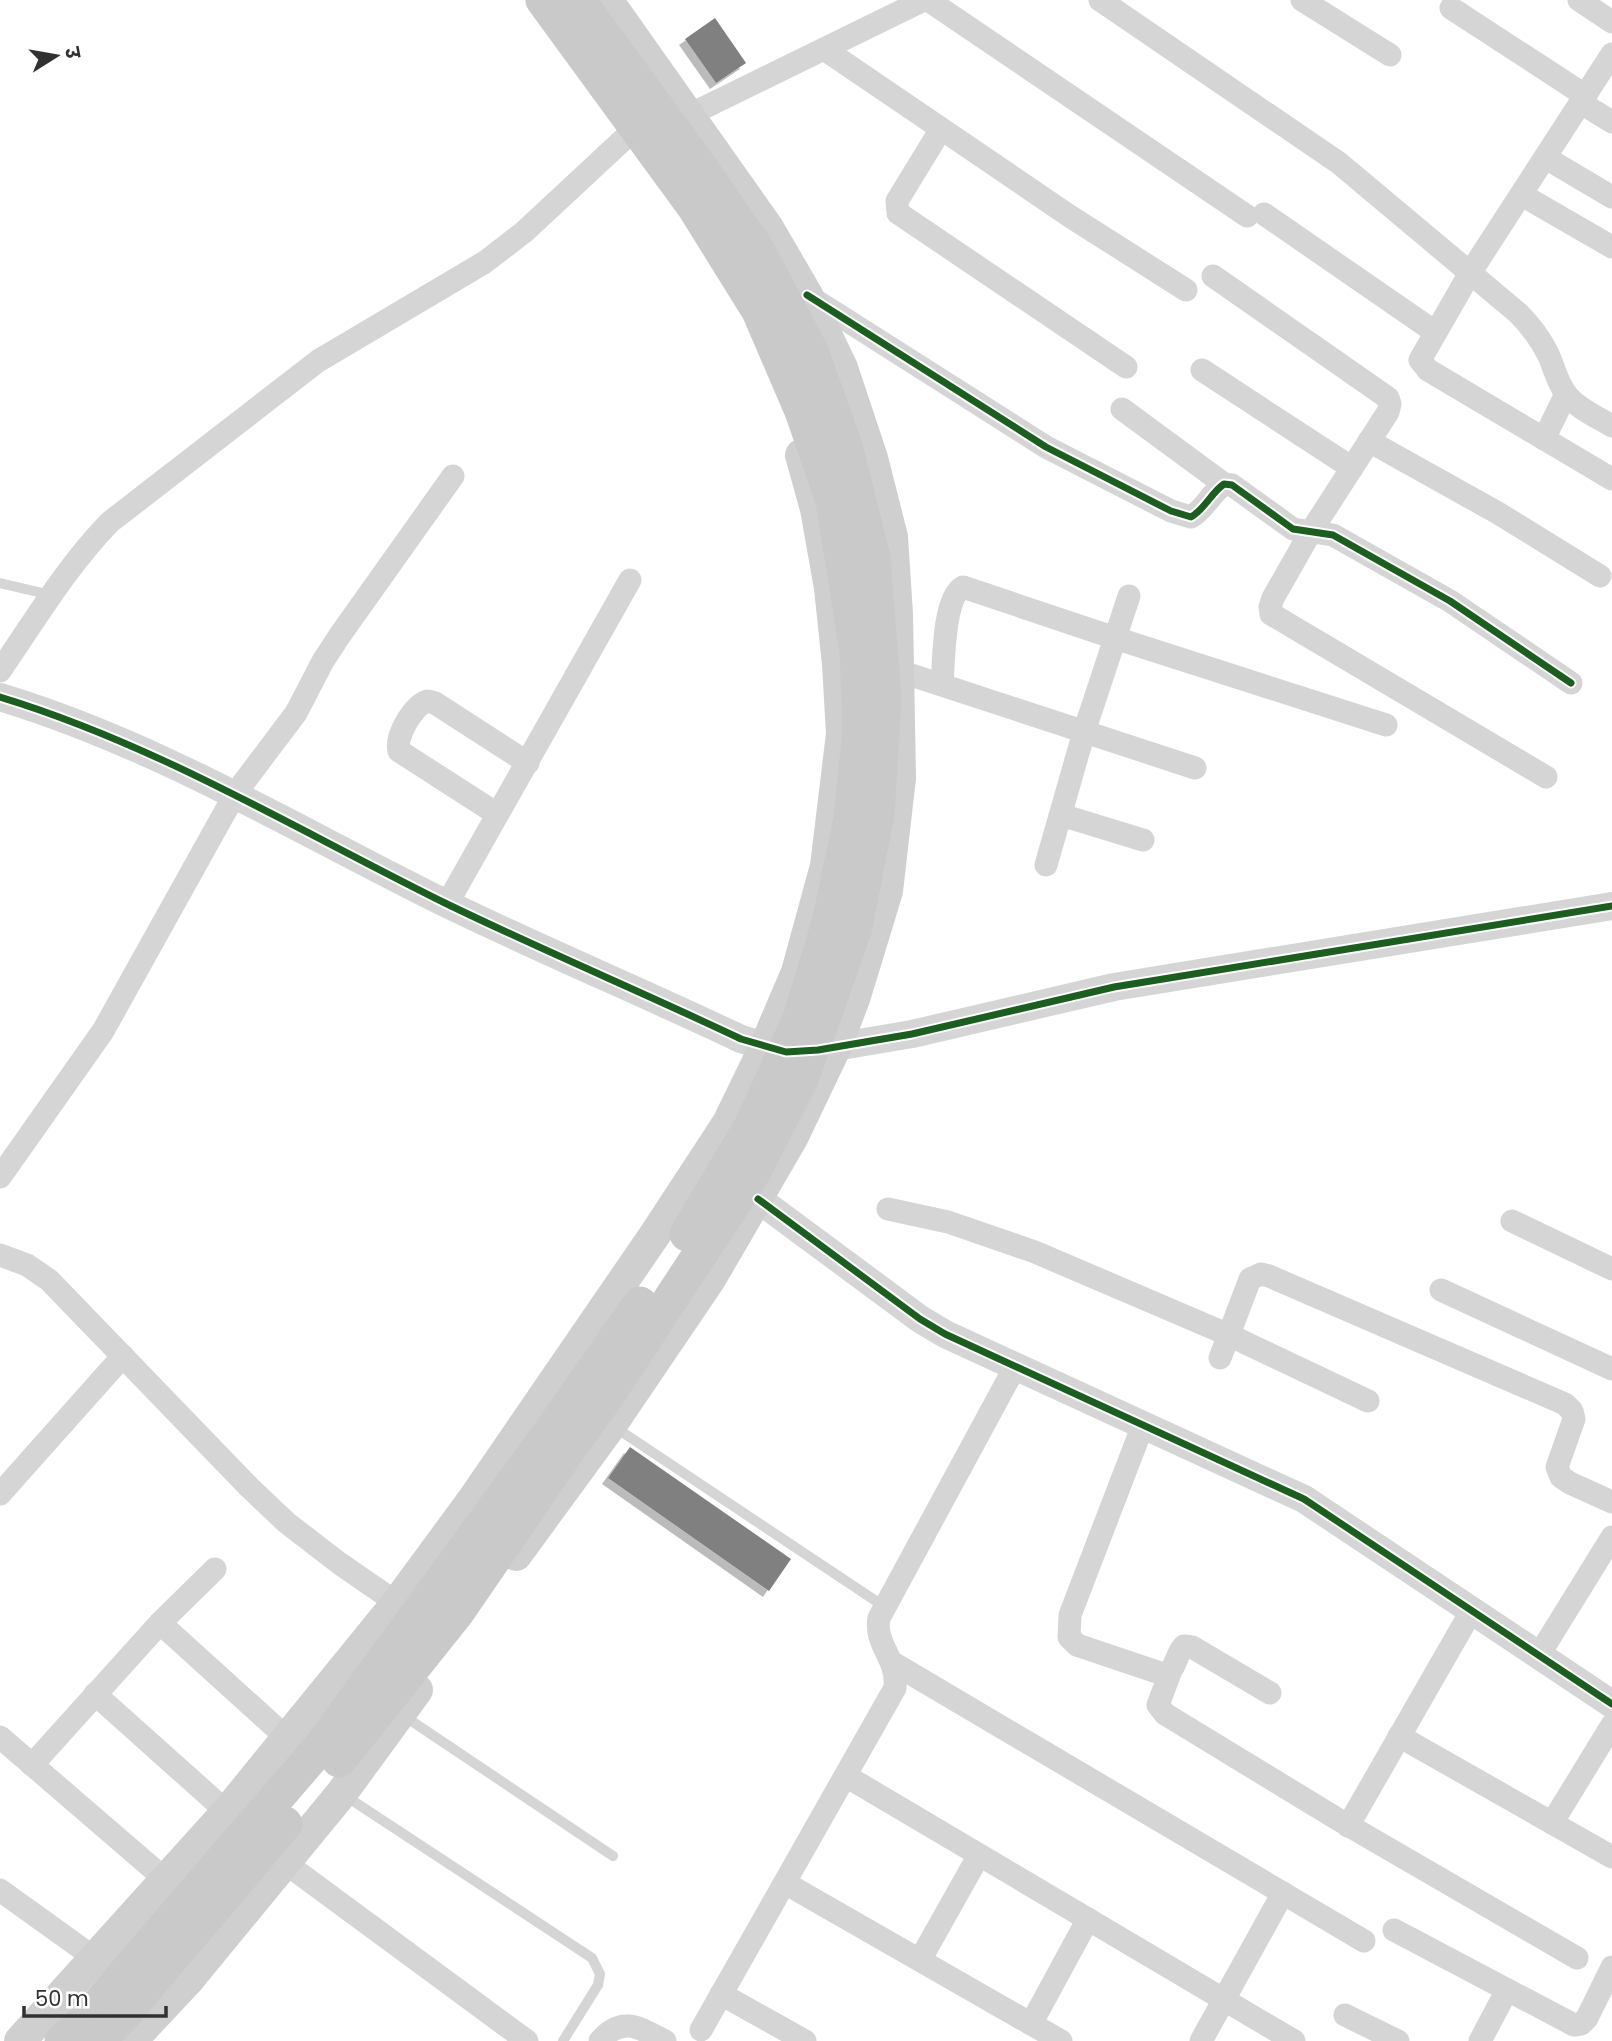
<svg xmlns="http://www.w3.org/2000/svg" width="1612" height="2041" viewBox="0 0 1612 2041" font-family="Poppins,'Noto Sans Devanagari',sans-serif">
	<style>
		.building { fill: #808080; filter: url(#shadow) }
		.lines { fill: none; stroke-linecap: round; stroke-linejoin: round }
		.service { stroke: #d5d5d5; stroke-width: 10 }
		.minor { stroke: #d5d5d5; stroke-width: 23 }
		.tertiary { stroke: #d5d5d5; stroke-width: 28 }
		.secondary { stroke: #cfcfcf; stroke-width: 32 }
		.primary { stroke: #c9c9c9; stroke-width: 35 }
		.primary-bridge { stroke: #c9c9c9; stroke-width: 35 }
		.cycleway-casing { stroke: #fff; stroke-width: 11 }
		.cycleway { stroke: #1b5e20; stroke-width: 7 }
	</style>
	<defs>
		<filter id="shadow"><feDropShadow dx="-6" dy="6" stdDeviation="0" flood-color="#0004"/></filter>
	</defs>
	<rect width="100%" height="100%" fill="#fff"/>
	<!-- building -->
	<g class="building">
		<path d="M715 18 746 63 716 83 685 39Z"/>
		<path d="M630 1447 791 1559 769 1591 608 1478Z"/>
	</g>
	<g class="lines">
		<!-- service -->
		<g class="service">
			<path d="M0 583 51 595"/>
			<path d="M613 1426 885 1607"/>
			<path d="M401 1714 613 1856"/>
			<path d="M344 1795 592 1958 600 1974 598 1985 563 2041"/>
		</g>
		<!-- minor -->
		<g class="minor">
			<path d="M928 0 1247 216"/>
			<path d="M1100 0 1339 163 1518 313C1530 325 1540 338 1548 354 1554 367 1557 382 1566 394 1577 408 1597 417 1612 426"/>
			<path d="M1302 0 1390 55"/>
			<path d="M1579 0 1612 22"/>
			<path d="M1451 8 1586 96"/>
			<path d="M824 49 1071 217 1186 290"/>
			<path d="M1612 54 1470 273 1420 360 1428 370 1612 479"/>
			<path d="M1581 103 1612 122"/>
			<path d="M689 115 924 0"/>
			<path d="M941 129 897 201 898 213 1126 367"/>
			<path d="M1546 158 1612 197"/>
			<path d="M1522 195 1612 247"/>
			<path d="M1264 214 1435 332"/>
			<path d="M1213 276 1388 398 1390 404 1388 412 1310 533 1273 598 1270 607 1271 614 1546 777"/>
			<path d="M807 295 1046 447 1171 511 1191 517C1205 509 1211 493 1224 484L1232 485 1293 529 1333 535 1450 601 1571 683"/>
			<path d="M1202 370 1352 468"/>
			<path d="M1122 409 1224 484"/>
			<path d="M1544 439 1566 394"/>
			<path d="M1369 441 1498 513 1600 576"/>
			<path d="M0 671C35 620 67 566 110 522L318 361 485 262 524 232 625 138"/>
			<path d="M899 671 1195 768"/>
			<path d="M942 684C944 661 943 598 963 587L1115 638 1386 725"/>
			<path d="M497 814 399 751C395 736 413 706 427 701L435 703 528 763"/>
			<path d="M1061 815 1143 840"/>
			<path d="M1046 865 1084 732 1129 596"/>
			<path d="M447 904 630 580"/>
			<path d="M0 1177 103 1031 235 794 296 713 323 661 340 635 453 476"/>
			<path d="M888 1209 948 1222 1035 1252 1229 1335 1368 1401"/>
			<path d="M1512 1221 1612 1269"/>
			<path d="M0 1255 27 1265 49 1280 249 1487 287 1523 339 1563 397 1603"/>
			<path d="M1441 1290 1612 1369"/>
			<path d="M1220 1358 1250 1279 1261 1274 1269 1276 1565 1404 1572 1411 1574 1419 1557 1467 1561 1477 1570 1483 1612 1502"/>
			<path d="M1143 1425 1070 1615 1069 1637 1077 1645 1166 1675C1176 1669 1176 1654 1184 1646L1192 1647 1270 1693"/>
			<path d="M0 1494 123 1356"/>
			<path d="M160 1623 287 1738"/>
			<path d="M1539 1655 1612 1537"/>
			<path d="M893 1663 1364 1941"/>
			<path d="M1170 1673 1158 1705 1165 1714 1339 1820 1577 1958"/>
			<path d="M95 1694 227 1812"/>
			<path d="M1399 1736 1612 1857"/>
			<path d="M0 1737 166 1880"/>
			<path d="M32 1765 160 1623 215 1569"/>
			<path d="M846 1776 1294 2041"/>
			<path d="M1552 1823 1612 1725"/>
			<path d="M1348 1826 1472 1610"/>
			<path d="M284 1862 527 2041"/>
			<path d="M785 1883 1061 2041"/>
			<path d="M0 1890 96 1959"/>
			<path d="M1394 1930 1574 2025 1581 2024 1587 2018 1612 1967"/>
			<path d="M920 1960 979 1855"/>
			<path d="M721 1994 805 2041"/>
			<path d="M1345 2015 1398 2041"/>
			<path d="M1031 2024 1088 1919"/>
			<path d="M701 2030 895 1688C898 1658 874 1645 879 1618L1015 1367"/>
			<path d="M600 2041C622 2015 640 2028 665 2041"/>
			<path d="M1201 2041 1283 1893"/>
			<path d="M1480 2041 1507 1990"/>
		</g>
		<!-- tertiary -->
		<g class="tertiary">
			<path d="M0 697C158 745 299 831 447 904 544 951 644 993 741 1039L786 1052 818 1050 912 1034 1114 987 1612 906"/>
			<path d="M758 1199 920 1319 945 1334 1304 1499 1612 1704"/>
		</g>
		<!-- secondary -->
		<g class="secondary">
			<path d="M516 1555 611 1425 710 1279 792 1138 836 1046 854 999 887 891 900 778 897 614 892 537 872 458 842 368 807 295 768 228 607 0"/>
			<path d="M20 2041 227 1812 397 1603 472 1501 656 1233 728 1123 765 1047 797 972 826 866 842 734 838 664 830 588 816 509 801 455"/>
			<path d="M131 2041 188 1980 341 1794 417 1690"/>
		</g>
		<!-- primary -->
		<g class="primary">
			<path d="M339 1760 458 1611 568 1450"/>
			<path d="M62 2041 87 2018 322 1745 554 1427"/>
			<path d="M98 2041 124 2014 285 1824"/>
		</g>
		<!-- primary-bridge -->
		<g class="primary-bridge">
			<path d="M543 0 695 208 759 311 802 411 833 501 857 651 860 730 851 819 829 923 800 1018 752 1125 687 1234"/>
			<path d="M554 1427 640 1304"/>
			<path d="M568 1450 609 1393 752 1175 802 1077 854 931 877 814 884 699 873 558 846 449 811 351 756 248 698 164 578 0"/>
		</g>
		<!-- cycleway casing -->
		<g class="cycleway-casing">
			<g id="cycleway">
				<path d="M807 295 1046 447 1171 511 1191 517C1205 509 1211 493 1224 484L1232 485 1293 529 1333 535 1450 601 1571 683"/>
				<path d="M0 697C158 745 299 831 447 904 544 951 644 993 741 1039L786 1052 818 1050 912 1034 1114 987 1612 906"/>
				<path d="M758 1199 920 1319 945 1334 1304 1499 1612 1704"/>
			</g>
		</g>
		<!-- cycleway -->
		<use href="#cycleway" class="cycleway"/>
	</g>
	<!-- north arrow -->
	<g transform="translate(56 56) rotate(79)" stroke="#ffffff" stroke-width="5" paint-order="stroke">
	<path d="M0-5L12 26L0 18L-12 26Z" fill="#313131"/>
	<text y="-10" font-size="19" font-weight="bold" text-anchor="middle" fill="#313131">उ</text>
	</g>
	<!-- scale -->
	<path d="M24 2006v10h142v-10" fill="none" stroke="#313131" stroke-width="3.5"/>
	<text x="35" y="2006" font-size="21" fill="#313131" stroke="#ffffff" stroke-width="5" paint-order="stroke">50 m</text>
</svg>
